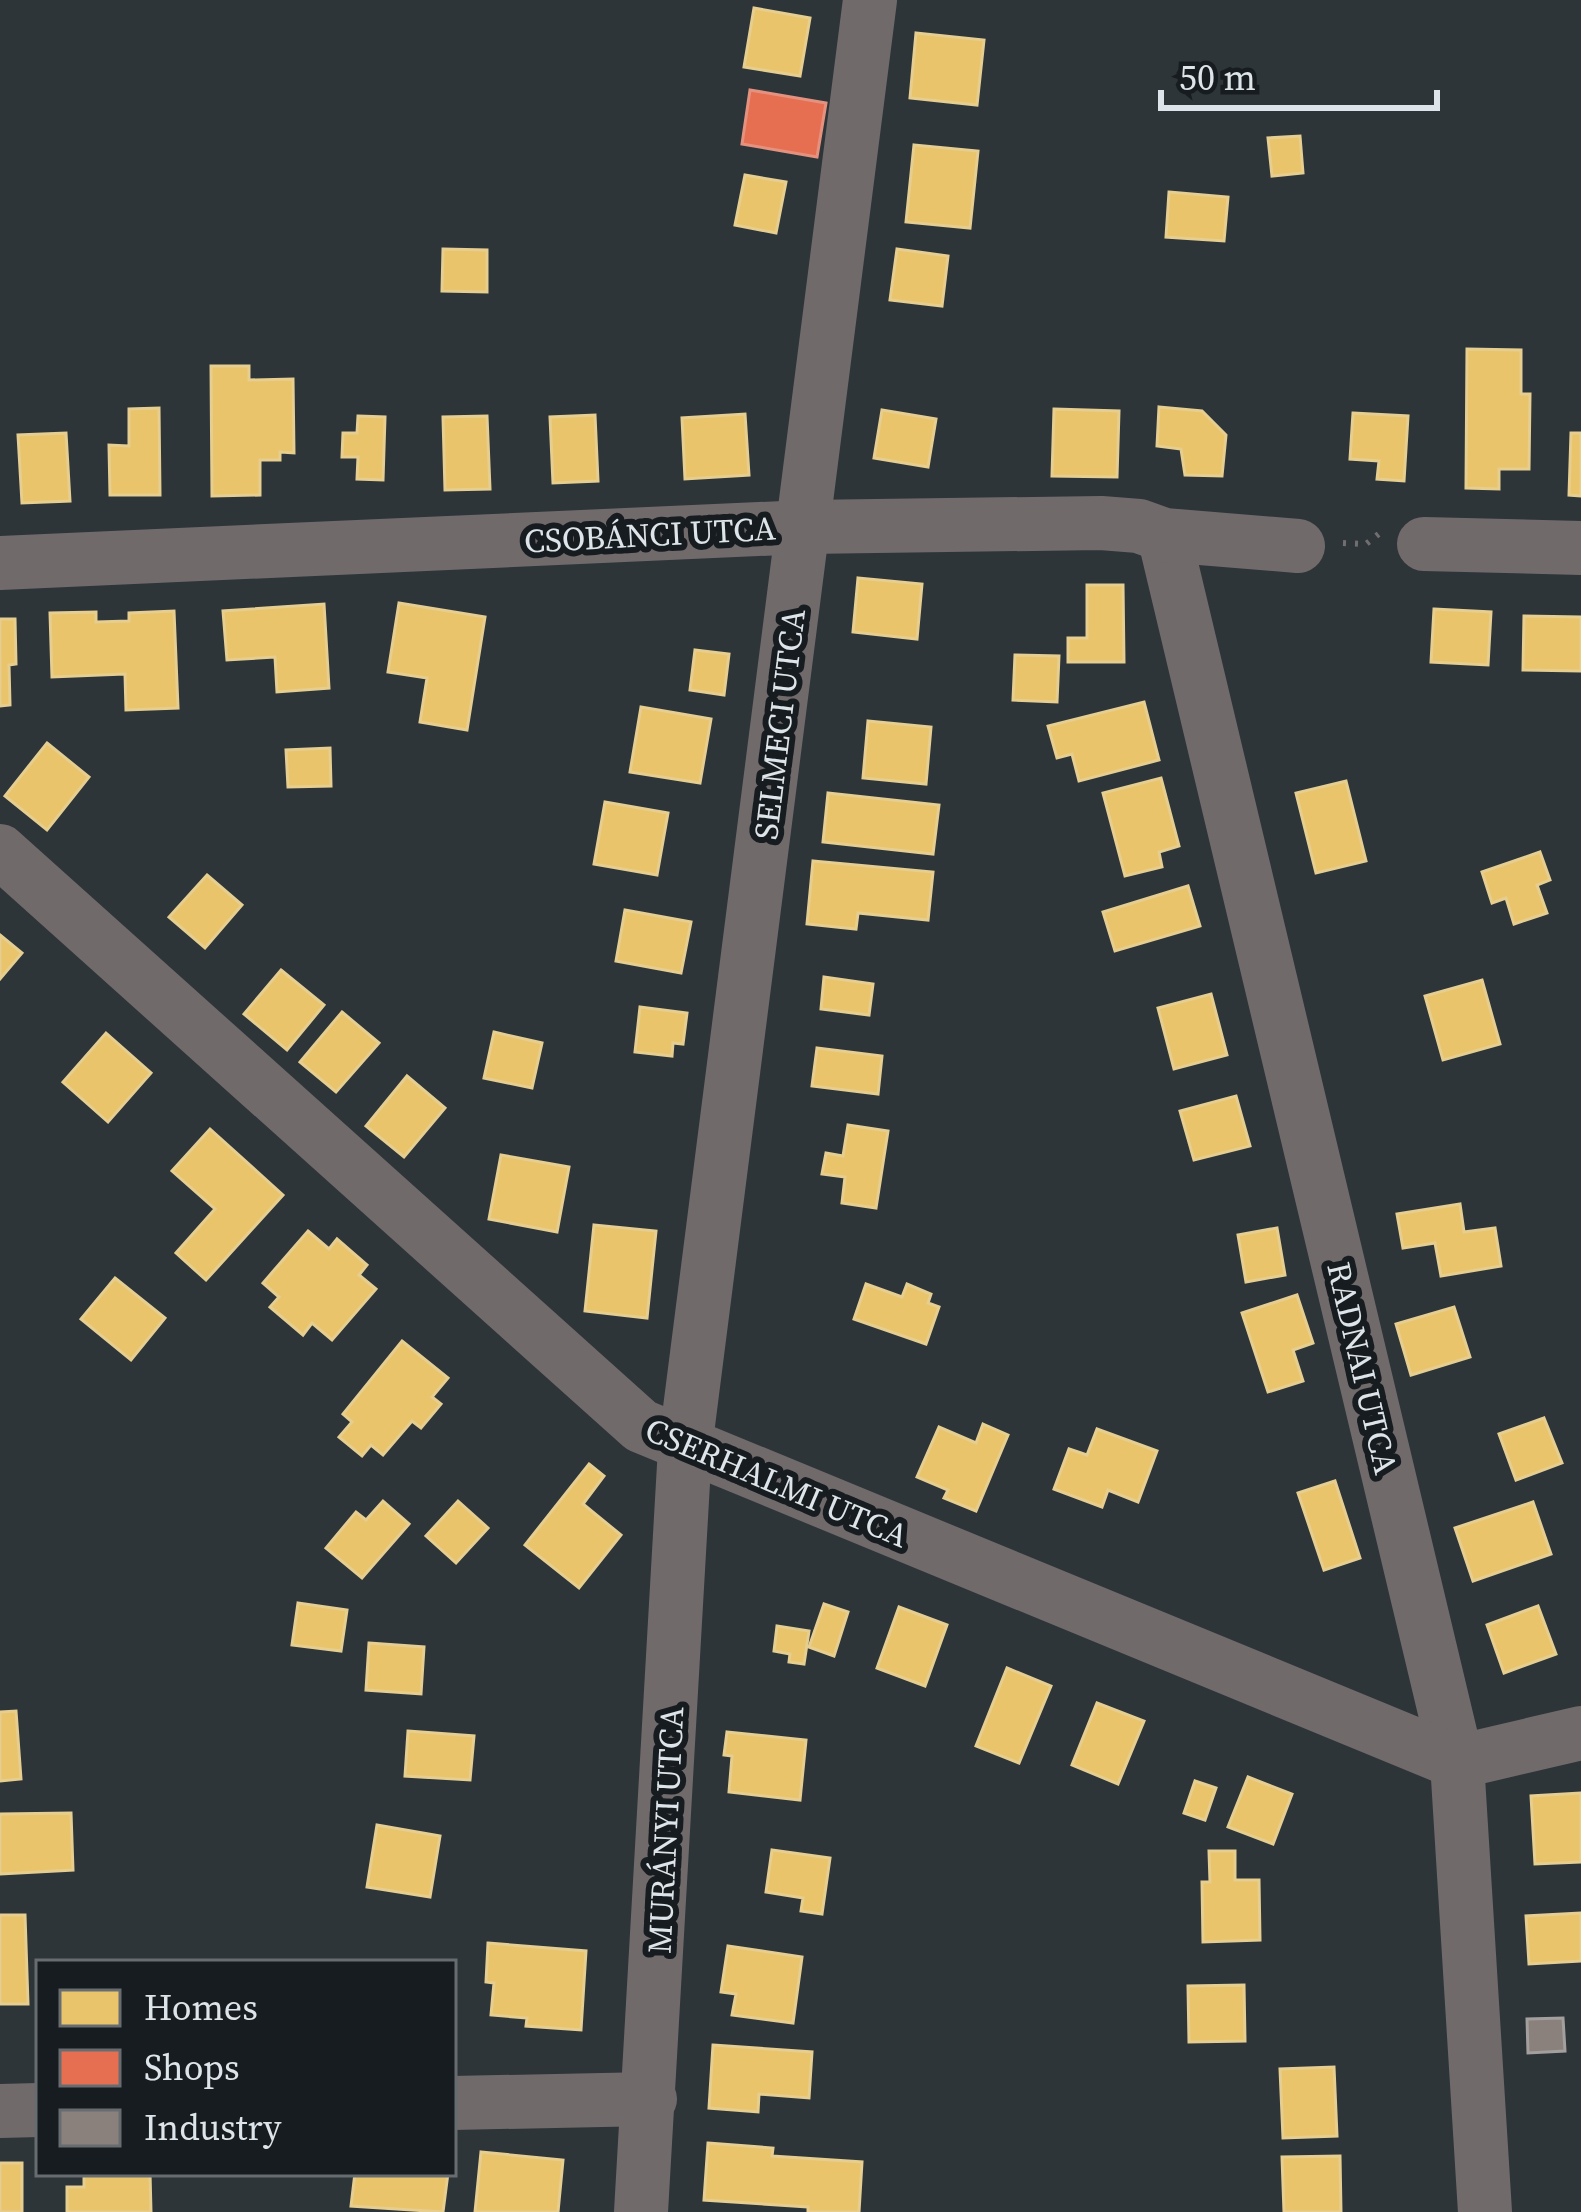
<svg xmlns="http://www.w3.org/2000/svg" width="1581" height="2212" viewBox="0 0 1581 2212" font-family="'Source Serif 4',serif">
	<style>
		.homes { fill: #e9c46a; stroke: #e6ce90; stroke-width: 3 }
		.shops { fill: #e76f51; stroke: #e4927f; stroke-width: 3 }
		.industry { fill: #8a817c; stroke: #a39f9d; stroke-width: 3 }
		.lines { fill: none; stroke-linecap: round; stroke-linejoin: round }
		.path { stroke: #716e6f; stroke-width: 6; stroke-dasharray: 3 9; stroke-linecap: butt }
		.minor { stroke: #716a6b; stroke-width: 54 }
		.labels { text-anchor: middle; stroke-width: 12; stroke-linejoin: round; paint-order: stroke }
		.street-label { font-size: 33px; fill: #dee5ea; stroke: #171c20 }
	</style>
	<rect width="100%" height="100%" fill="#2e3539"/>
	<!-- homes -->
	<g class="homes">
		<path d="M754 8 810 18 800 76 744 67Z"/>
		<path d="M916 33 984 40 977 105 910 98Z"/>
		<path d="M1300 136 1303 173 1272 176 1268 138Z"/>
		<path d="M914 145 978 151 970 228 906 222Z"/>
		<path d="M745 175 786 182 776 233 735 225Z"/>
		<path d="M1169 192 1228 197 1224 241 1166 237Z"/>
		<path d="M443 249 487 250V292L442 291Z"/>
		<path d="M897 249 948 256 942 306 890 300Z"/>
		<path d="M1467 349 1521 350V394H1530L1529 469H1499V489L1466 488Z"/>
		<path d="M211 366H249V380L293 379 294 453 280 452V460H260V495L212 496Z"/>
		<path d="M1159 407 1202 411 1226 435 1222 476 1185 475 1181 449 1157 446Z"/>
		<path d="M159 408 160 495H110L109 445 129 446V409Z"/>
		<path d="M1054 409 1119 411 1117 477 1052 476Z"/>
		<path d="M882 410 936 419 928 467 874 458Z"/>
		<path d="M1353 413 1408 416 1404 481 1377 479 1379 461 1350 459Z"/>
		<path d="M745 414 749 475 685 479 682 418Z"/>
		<path d="M595 415 598 481 553 483 550 417Z"/>
		<path d="M358 416 385 417 383 480 357 479 358 457H342L343 433H357Z"/>
		<path d="M487 416 490 489 445 490 443 417Z"/>
		<path d="M66 433 70 501 22 503 18 435Z"/>
		<path d="M1571 433H1581V496L1569 495Z"/>
		<path d="M858 578 922 584 917 639 853 632Z"/>
		<path d="M1087 585H1123L1124 662H1068V638H1087Z"/>
		<path d="M399 603 485 617 467 730 420 722 427 678 388 672Z"/>
		<path d="M324 604 329 688 277 692 275 657 227 660 223 611Z"/>
		<path d="M1434 609 1491 612 1488 665 1431 662Z"/>
		<path d="M174 611 178 708 126 710 125 674 52 677 50 613 96 612V622L129 621V613Z"/>
		<path d="M1524 616 1581 617V671L1523 670Z"/>
		<path d="M0 619H15L16 664 9 665 10 705 0 706Z"/>
		<path d="M695 650 729 654 724 695 690 690Z"/>
		<path d="M1015 655 1059 656 1057 702 1013 700Z"/>
		<path d="M1144 702 1159 760 1079 781 1072 754 1057 758 1048 726Z"/>
		<path d="M641 707 711 719 700 783 630 772Z"/>
		<path d="M868 721 931 727 926 784 863 778Z"/>
		<path d="M47 743 89 777 47 830 5 796Z"/>
		<path d="M330 748 331 786 288 787 286 750Z"/>
		<path d="M1161 778 1179 846 1159 852 1162 867 1125 876 1103 793Z"/>
		<path d="M1346 781 1366 861 1316 873 1296 793Z"/>
		<path d="M828 793 939 805 933 854 823 842Z"/>
		<path d="M605 802 668 813 657 875 594 864Z"/>
		<path d="M1540 852 1550 880 1537 885 1547 913 1514 924 1506 898 1492 903 1482 872Z"/>
		<path d="M813 861 933 872 928 920 858 913 856 929 807 924Z"/>
		<path d="M207 875 242 905 205 948 169 917Z"/>
		<path d="M1188 886 1200 926 1115 951 1103 912Z"/>
		<path d="M625 910 691 922 681 973 616 961Z"/>
		<path d="M0 935 22 953 0 979Z"/>
		<path d="M281 970 324 1005 287 1050 244 1014Z"/>
		<path d="M824 977 873 984 869 1015 821 1009Z"/>
		<path d="M1482 980 1500 1044 1443 1060 1425 996Z"/>
		<path d="M1211 994 1227 1055 1174 1069 1158 1008Z"/>
		<path d="M640 1007 687 1013 683 1044 673 1043 672 1056 635 1052Z"/>
		<path d="M342 1012 379 1043 336 1092 300 1062Z"/>
		<path d="M494 1032 542 1043 532 1088 484 1078Z"/>
		<path d="M106 1033 151 1073 108 1122 63 1082Z"/>
		<path d="M817 1048 882 1056 878 1094 812 1086Z"/>
		<path d="M407 1076 445 1108 404 1157 366 1126Z"/>
		<path d="M1236 1096 1250 1146 1194 1160 1180 1111Z"/>
		<path d="M848 1125 888 1131 876 1208 842 1203 845 1177 822 1174 826 1153 843 1156Z"/>
		<path d="M210 1129 283 1195 206 1280 176 1253 215 1209 172 1171Z"/>
		<path d="M501 1155 569 1167 557 1232 489 1219Z"/>
		<path d="M1460 1204 1464 1232 1495 1228 1501 1266 1441 1276 1435 1243 1403 1248 1397 1214Z"/>
		<path d="M594 1225 656 1231 647 1318 585 1311Z"/>
		<path d="M1277 1228 1285 1275 1246 1282 1238 1235Z"/>
		<path d="M308 1231 329 1249 337 1239 367 1265 359 1275 376 1289 332 1340 312 1323 303 1335 270 1307 279 1297 263 1283Z"/>
		<path d="M115 1278 165 1318 131 1360 81 1319Z"/>
		<path d="M866 1284 902 1297 907 1284 931 1294 928 1303 939 1307 926 1344 854 1319Z"/>
		<path d="M1297 1295 1313 1343 1293 1350 1303 1381 1268 1392 1242 1313Z"/>
		<path d="M1454 1307 1470 1357 1411 1375 1396 1324Z"/>
		<path d="M402 1341 448 1378 432 1397 441 1404 421 1428 412 1421 383 1455 371 1445 362 1456 339 1437 352 1422 343 1414Z"/>
		<path d="M1544 1418 1562 1463 1516 1480 1499 1434Z"/>
		<path d="M983 1424 1008 1435 976 1511 944 1498 948 1490 917 1477 939 1427 976 1443Z"/>
		<path d="M1097 1429 1157 1451 1138 1502 1108 1490 1102 1507 1054 1489 1069 1449 1087 1455Z"/>
		<path d="M589 1464 604 1476 583 1504 621 1535 579 1588 525 1545Z"/>
		<path d="M1335 1481 1360 1558 1324 1570 1298 1493Z"/>
		<path d="M383 1501 409 1524 362 1578 326 1548 356 1512 366 1520Z"/>
		<path d="M458 1501 488 1528 456 1563 426 1536Z"/>
		<path d="M1533 1502 1551 1554 1473 1581 1455 1528Z"/>
		<path d="M298 1603 347 1610 341 1651 292 1645Z"/>
		<path d="M824 1604 848 1612 834 1656 809 1647Z"/>
		<path d="M1538 1606 1556 1654 1504 1673 1487 1625Z"/>
		<path d="M899 1607 947 1625 925 1686 877 1668Z"/>
		<path d="M777 1626 809 1631 804 1664 789 1662 790 1654 774 1651Z"/>
		<path d="M369 1643 424 1647 421 1694 366 1690Z"/>
		<path d="M1007 1668 1051 1686 1019 1763 976 1746Z"/>
		<path d="M1097 1703 1144 1721 1118 1784 1072 1765Z"/>
		<path d="M16 1711 21 1779 0 1781V1712Z"/>
		<path d="M408 1731 474 1736 470 1780 405 1776Z"/>
		<path d="M727 1732 806 1740 800 1800 729 1792 732 1756 724 1755Z"/>
		<path d="M1248 1777 1292 1794 1273 1844 1228 1827Z"/>
		<path d="M1195 1781 1216 1788 1205 1820 1184 1813Z"/>
		<path d="M1581 1793V1862L1535 1864 1531 1796Z"/>
		<path d="M71 1813 73 1870 0 1874V1814Z"/>
		<path d="M377 1825 440 1836 430 1897 367 1887Z"/>
		<path d="M772 1850 830 1858 822 1914 801 1911 803 1898 766 1892Z"/>
		<path d="M1209 1851H1235V1880H1259L1260 1940 1203 1942 1202 1882H1210Z"/>
		<path d="M1581 1913V1961L1529 1964 1526 1916Z"/>
		<path d="M0 1915H25L28 2004H0Z"/>
		<path d="M488 1943 586 1951 581 2030 526 2026 527 2018 491 2015 494 1983 486 1982Z"/>
		<path d="M728 1946 802 1957 793 2023 732 2015 736 1994 721 1992Z"/>
		<path d="M1244 1985 1245 2041 1189 2042 1188 1986Z"/>
		<path d="M713 2045 812 2052 809 2098 759 2094 758 2112 709 2108Z"/>
		<path d="M1334 2067 1337 2136 1283 2138 1280 2069Z"/>
		<path d="M708 2143 773 2148 772 2156 862 2162 859 2212H808V2207L704 2200Z"/>
		<path d="M481 2152 563 2160 558 2212H475Z"/>
		<path d="M1340 2156 1341 2212H1284L1282 2157Z"/>
		<rect x="0" y="2163" width="22" height="49"/>
		<path d="M84 2173H150L151 2212H67V2187H84Z"/>
		<path d="M355 2173H448L443 2212 351 2206Z"/>
	</g>
	<!-- shops -->
	<path class="shops" d="M750 90 826 103 817 157 742 144Z"/>
	<!-- industry -->
	<path class="industry" d="M1563 2018 1565 2051 1528 2053 1527 2019Z"/>
	<g class="lines">
		<!-- path -->
		<path class="path" d="M1343 543 1366 544 1380 533"/>
		<!-- minor -->
		<g class="minor">
			<path d="M1164 535 1457 1762 1485 2212"/>
			<path d="M1424 544 1581 548"/>
			<path d="M0 563 805 527 1101 523 1139 526 1164 535 1298 546"/>
			<path d="M0 851 641 1426 1457 1762 1581 1733"/>
			<path d="M453 2103 650 2099"/>
			<path d="M0 2111 39 2110"/>
			<path d="M641 2212 685 1448 870 0"/>
		</g>
	</g>
	<g class="labels">
		<!-- street labels -->
		<g class="street-label">
			<text transform="translate(650 534) rotate(-3)" y="12">CSOBÁNCI UTCA</text>
			<text transform="translate(779 724) rotate(-83)" y="12">SELMECI UTCA</text>
			<text transform="translate(1363 1368) rotate(77)" y="12">RADNAI UTCA</text>
			<text transform="translate(777 1482) rotate(23)" y="12">CSERHALMI UTCA</text>
			<text transform="translate(665 1830) rotate(-87)" y="12">MURÁNYI UTCA</text>
		</g>
	</g>
	<!-- legend -->
	<rect x="36" y="1960" width="420" height="216" fill="#171c20" stroke="#676c71" stroke-width="3"/>
	<rect x="60" y="1990" width="60" height="36" fill="#e9c46a" stroke="#676c71" stroke-width="3"/>
	<text x="144" y="2020" font-size="36" fill="#dee5ea">Homes</text>
	<rect x="60" y="2050" width="60" height="36" fill="#e76f51" stroke="#676c71" stroke-width="3"/>
	<text x="144" y="2080" font-size="36" fill="#dee5ea">Shops</text>
	<rect x="60" y="2110" width="60" height="36" fill="#8a817c" stroke="#676c71" stroke-width="3"/>
	<text x="144" y="2140" font-size="36" fill="#dee5ea">Industry</text>
	<!-- scale -->
	<path d="M1161 90v18h276v-18" fill="none" stroke="#dee5ea" stroke-width="6"/>
	<text x="1179" y="90" font-size="36" fill="#dee5ea" stroke="#171c20" stroke-width="9" paint-order="stroke">50 m</text>
</svg>
